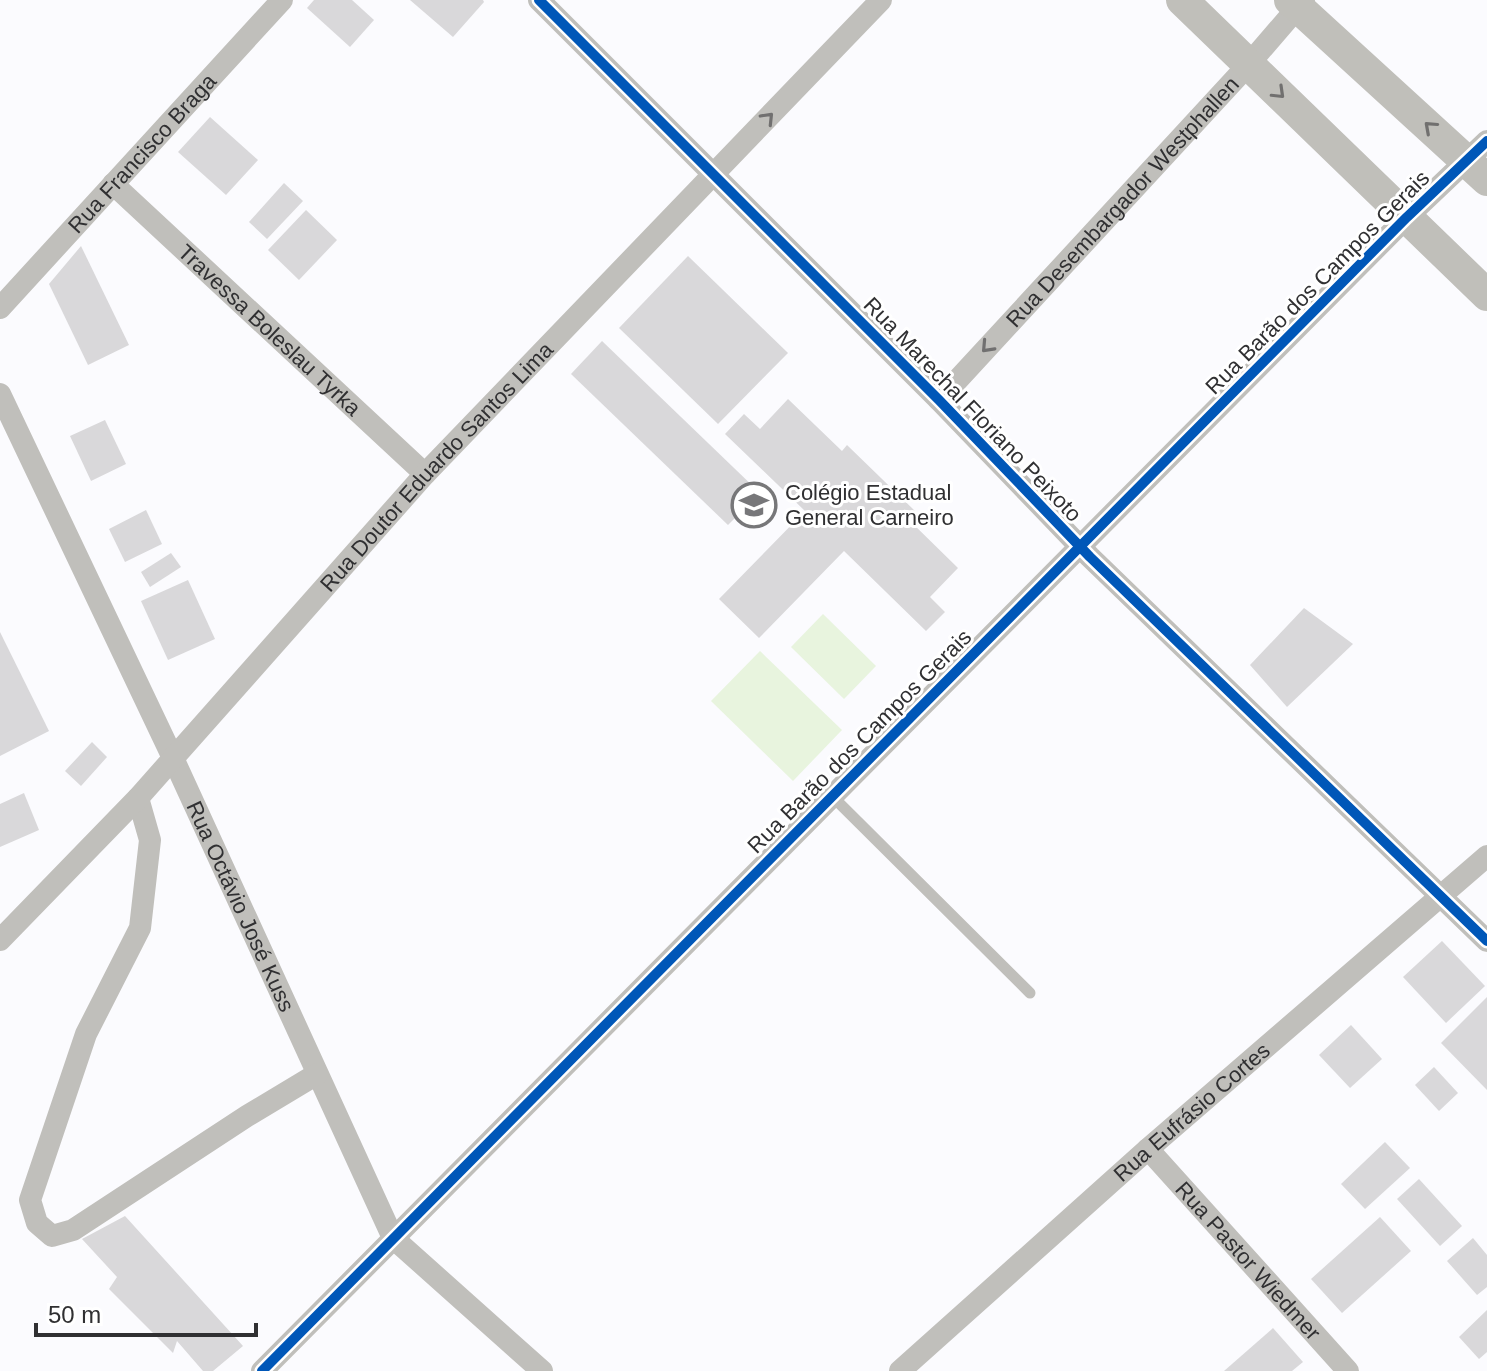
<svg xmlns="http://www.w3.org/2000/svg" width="1487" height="1371" viewBox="0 0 1487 1371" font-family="Helvetica,sans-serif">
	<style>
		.green { fill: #e8f4de }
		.building { fill: #d9d8da }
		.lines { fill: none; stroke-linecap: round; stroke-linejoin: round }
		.lane { stroke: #c0bfbb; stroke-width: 11 }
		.street { stroke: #c0bfbb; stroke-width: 22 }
		.secondary { stroke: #c0bfba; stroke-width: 32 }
		.cycleway-casing { stroke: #fff; stroke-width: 15 }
		.cycleway { stroke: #0057b8; stroke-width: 10 }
		.oneway { stroke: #71706f }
		.oneway2 { stroke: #717070 }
		.labels { text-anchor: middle; stroke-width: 6; stroke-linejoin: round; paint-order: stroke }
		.street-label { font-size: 22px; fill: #303032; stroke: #fff }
		.poi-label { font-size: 22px; fill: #303032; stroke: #fff; text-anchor: start }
	</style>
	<rect width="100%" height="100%" fill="#fbfbfe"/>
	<!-- green -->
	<g class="green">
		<path d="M823 614 876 666 844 699 791 647Z"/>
		<path d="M760 651 842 730 793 781 711 701Z"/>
	</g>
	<!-- building -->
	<g class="building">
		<path d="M314 0H352L374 20 350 47 307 8Z"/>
		<path d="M410 0H483L484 2 453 37Z"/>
		<path d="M210 117 258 160 226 195 178 152Z"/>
		<path d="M284 183 303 201 267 239 249 222Z"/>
		<path d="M306 210 337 240 299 280 268 250Z"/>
		<path d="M81 246 129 345 88 365 49 284Z"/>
		<path d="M688 256 788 353 718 424 619 328Z"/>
		<path d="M602 341 760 493 728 525 571 374Z"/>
		<path d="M788 399 842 451 847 445 915 511 908 519 958 568 930 597 945 612 926 631 844 551 759 638 719 599 805 511 725 434 744 414 760 429Z"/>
		<path d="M105 420 126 464 91 481 70 436Z"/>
		<path d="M146 510 162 544 125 562 109 529Z"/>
		<path d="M171 553 181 567 150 587 141 572Z"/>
		<path d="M188 580 215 639 168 660 141 601Z"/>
		<path d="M1304 608 1353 644 1287 707 1250 665Z"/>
		<path d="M0 632 49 731 0 756Z"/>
		<path d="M92 742 107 757 81 786 65 771Z"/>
		<path d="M24 793 39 830 0 847V804Z"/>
		<path d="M1442 941 1485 986 1446 1023 1403 977Z"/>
		<path d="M1487 997V1090L1441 1043Z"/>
		<path d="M1351 1025 1382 1059 1350 1088 1319 1055Z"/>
		<path d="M1434 1067 1458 1093 1439 1111 1415 1085Z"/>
		<path d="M1385 1142 1410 1168 1365 1209 1341 1184Z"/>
		<path d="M1419 1179 1462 1226 1440 1246 1397 1199Z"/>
		<path d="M125 1216 243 1346 213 1371H203L177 1341 173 1353 109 1289 117 1277 82 1239Z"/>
		<path d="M1380 1217 1411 1251 1342 1313 1311 1279Z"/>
		<path d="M1473 1238 1487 1255V1287L1477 1295 1447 1261Z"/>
		<path d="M1487 1310V1352L1479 1359 1459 1337Z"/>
		<path d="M1273 1328 1303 1362 1292 1371H1224Z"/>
	</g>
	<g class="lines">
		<!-- lane -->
		<path class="lane" d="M832 796 1030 993"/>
		<!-- street -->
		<g class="street">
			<path d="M539 0 939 400 1090 557 1487 941"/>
			<path id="s1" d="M113 184 425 474"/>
			<path id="s2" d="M0 308 282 0"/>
			<path id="s3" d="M0 394 173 758 393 1238 542 1371"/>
			<path id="s4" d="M939 400 1249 64 1304 0"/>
			<path d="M138 798 150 840 140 928 86 1034 30 1200 37 1223 52 1236 73 1230 247 1116 317 1074"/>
			<path id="s5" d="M0 940 138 798 425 474 881 0"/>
			<path id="s6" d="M1148 1149 1348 1371"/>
			<path d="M262 1371 1407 217 1487 141"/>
			<path id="s7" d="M900 1371 1148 1149 1487 856"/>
		</g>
		<!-- secondary -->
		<g class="secondary">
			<path d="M1182 0 1487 295"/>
			<path d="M1290 0 1487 180"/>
		</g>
		<!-- cycleway casing -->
		<g class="cycleway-casing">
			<g id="cycleway">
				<path d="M539 0 939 400 1090 557 1487 941"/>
				<path d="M262 1371 1407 217 1487 141"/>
			</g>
		</g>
		<!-- cycleway -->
		<use href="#cycleway" class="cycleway"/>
	</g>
	<!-- one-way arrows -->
	<defs><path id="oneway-chevron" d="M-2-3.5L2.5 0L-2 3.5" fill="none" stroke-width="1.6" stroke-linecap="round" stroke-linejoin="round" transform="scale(2)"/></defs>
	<g class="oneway">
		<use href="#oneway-chevron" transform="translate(1279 93) rotate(44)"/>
		<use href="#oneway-chevron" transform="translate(1430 127) rotate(-138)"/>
	</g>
	<g class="oneway2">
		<use href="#oneway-chevron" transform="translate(768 118) rotate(-46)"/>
		<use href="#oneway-chevron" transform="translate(987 347) rotate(133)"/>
	</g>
	<!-- icons -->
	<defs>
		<g id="school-ring" transform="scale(2.3)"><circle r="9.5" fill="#fff" stroke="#777779" stroke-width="1.5"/><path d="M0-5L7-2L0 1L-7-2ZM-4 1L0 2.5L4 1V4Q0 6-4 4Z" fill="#777779"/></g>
	</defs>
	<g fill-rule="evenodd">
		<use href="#school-ring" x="754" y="505"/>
	</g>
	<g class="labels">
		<!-- street labels -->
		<g class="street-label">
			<text dy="8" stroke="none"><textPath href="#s2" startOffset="210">Rua Francisco Braga</textPath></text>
			<text dy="8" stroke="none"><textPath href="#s4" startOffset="270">Rua Desembargador Westphallen</textPath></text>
			<text transform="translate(1317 282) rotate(-45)" y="8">Rua Barão dos Campos Gerais</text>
			<text dy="8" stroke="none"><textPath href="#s1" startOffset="214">Travessa Boleslau Tyrka</textPath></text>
			<text transform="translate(973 409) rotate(46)" y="8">Rua Marechal Floriano Peixoto</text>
			<text dy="8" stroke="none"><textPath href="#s5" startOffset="644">Rua Doutor Eduardo Santos Lima</textPath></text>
			<text transform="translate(859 741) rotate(-45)" y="8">Rua Barão dos Campos Gerais</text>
			<text dy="8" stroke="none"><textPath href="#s3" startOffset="566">Rua Octávio José Kuss</textPath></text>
			<text dy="8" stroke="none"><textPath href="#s7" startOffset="390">Rua Eufrásio Cortes</textPath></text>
			<text dy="8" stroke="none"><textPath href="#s6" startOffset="150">Rua Pastor Wiedmer</textPath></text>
		</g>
		<!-- poi labels -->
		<g class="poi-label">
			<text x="785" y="500">Colégio Estadual<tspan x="785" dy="25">General Carneiro</tspan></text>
		</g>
	</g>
	<!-- scale -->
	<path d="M36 1323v12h220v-12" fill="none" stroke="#303032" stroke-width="4"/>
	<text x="48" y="1323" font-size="24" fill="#303032" stroke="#ffffff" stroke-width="6" paint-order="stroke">50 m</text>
</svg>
